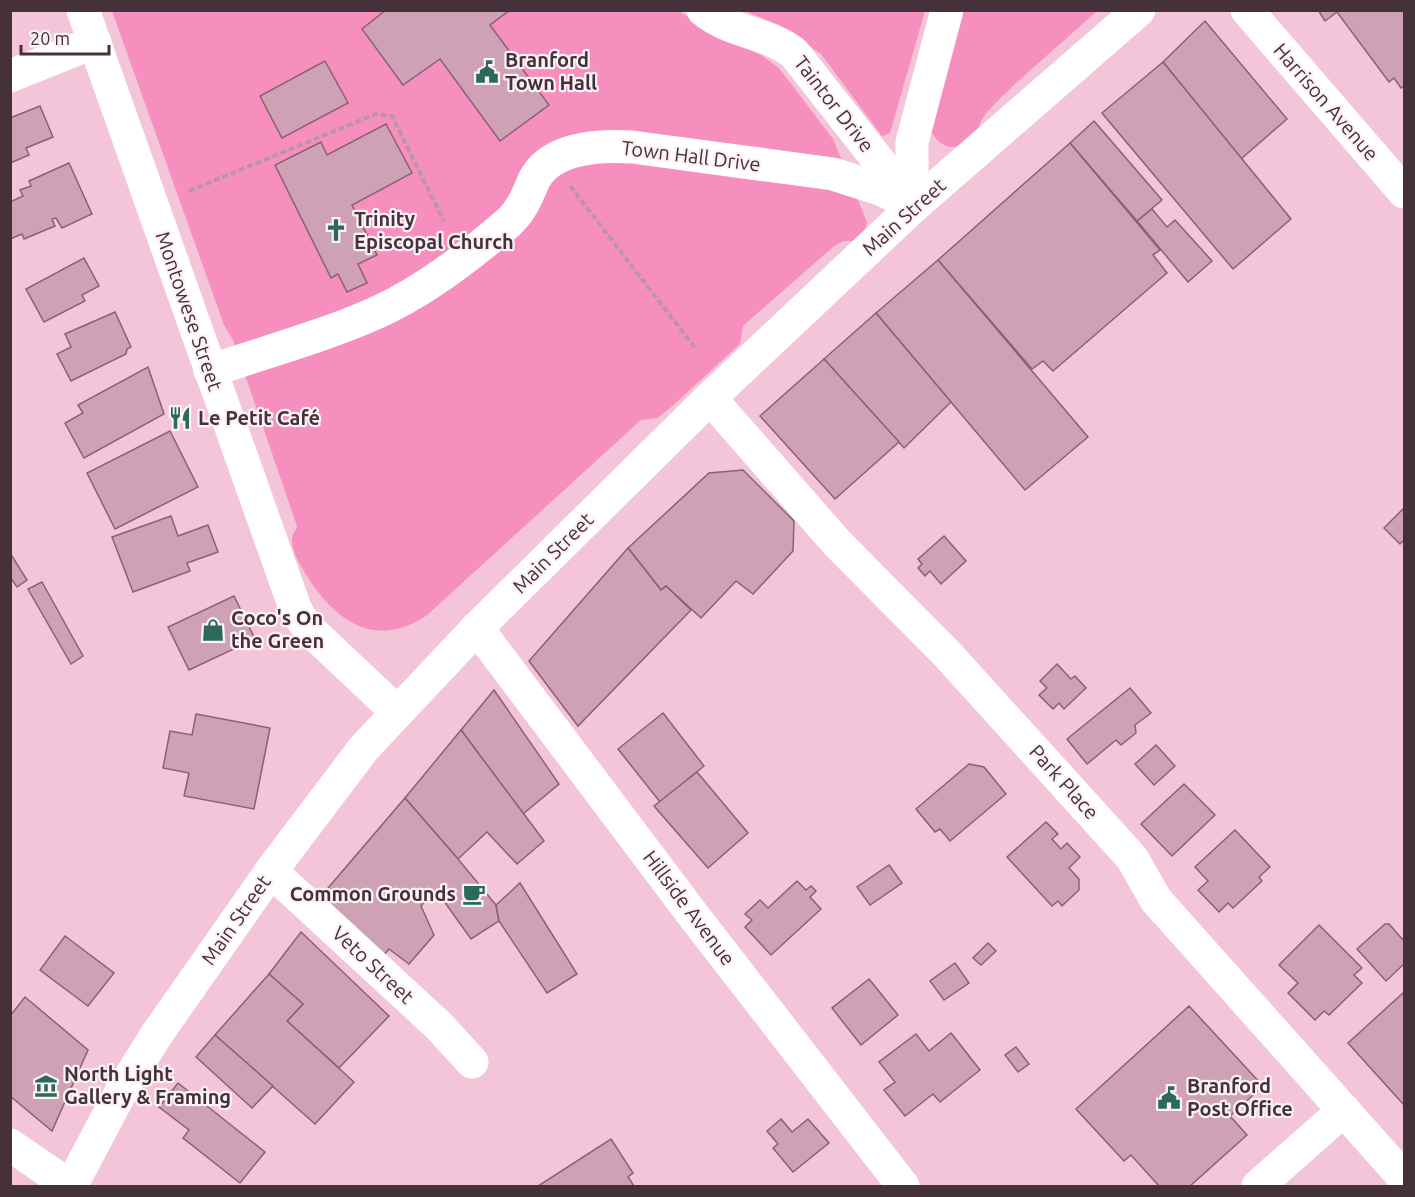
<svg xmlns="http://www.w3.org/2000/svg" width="1415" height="1197" viewBox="0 0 1415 1197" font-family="Ubuntu,sans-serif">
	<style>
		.green { fill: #f68ebe }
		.building { fill: #cfa1b4; stroke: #8a6172; stroke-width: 1.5 }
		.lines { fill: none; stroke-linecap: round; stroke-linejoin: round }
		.path { stroke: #ba95a5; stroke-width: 4; stroke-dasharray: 6 3; stroke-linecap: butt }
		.minor { stroke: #fff; stroke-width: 33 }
		.labels { text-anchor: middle; stroke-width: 4.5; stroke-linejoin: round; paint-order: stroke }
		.poi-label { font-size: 20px; font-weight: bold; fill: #443139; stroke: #fcf2f6; text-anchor: start }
		.street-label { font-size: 20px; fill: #443139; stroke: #fcf2f6 }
	</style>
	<rect width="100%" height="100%" fill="#f4c5d9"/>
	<!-- green -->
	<g class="green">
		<path d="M112 11H679L710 32 761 55 779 68 833 139 867 222 865 231 853 241H844L834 246 743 326 740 344 669 409 657 418 641 420 426 616C373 650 334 620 305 573 300 564 291 550 292 539 292 534 296 531 297 526L233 340 224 325Z"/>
		<path d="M745 11H925L890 133 882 136 821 54 779 25Z"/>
		<path d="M960 11H1097C1061 44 1022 75 988 111 978 122 978 137 964 144 949 152 937 143 930 130Z"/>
	</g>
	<!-- building -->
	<g class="building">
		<path d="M386 10H510L490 25 549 105 500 141 440 59 403 85 362 29Z"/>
		<path d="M1318 10H1404V86L1401 88 1394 78 1389 82 1337 12 1325 21Z"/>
		<path d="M1205 21 1287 119 1241 159 1163 62Z"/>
		<path d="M325 61 348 103 282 138 260 96Z"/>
		<path d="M1163 62 1291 219 1233 269 1102 113Z"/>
		<path d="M40 106 53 137 26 148 29 155 10 163V118Z"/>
		<path d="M1094 121 1162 200 1137 221 1070 143Z"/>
		<path d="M386 124 412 173 352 205 377 255 358 264 367 283 347 292 338 274 331 278 275 165 321 142 327 155Z"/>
		<path d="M1070 143 1160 250 1153 255 1167 273 1053 371 1043 361 1032 369 938 260Z"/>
		<path d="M69 163 92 214 62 228 56 218 52 219 55 226 24 239 22 234 10 239V202L23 196 20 190 31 186 29 181Z"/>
		<path d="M1152 209 1167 227 1175 220 1212 261 1188 282 1137 221Z"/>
		<path d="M84 258 99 286 82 295 85 301 44 322 26 289Z"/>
		<path d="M938 260 1088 437 1025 490 876 313Z"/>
		<path d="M115 312 131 347 127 349 126 354 71 381 57 354 71 347 65 334Z"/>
		<path d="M876 313 951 402 904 448 824 359Z"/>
		<path d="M824 359 899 442 835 499 760 416Z"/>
		<path d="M148 367 164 414 84 458 65 423 83 413 78 405Z"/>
		<path d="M170 431 198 487 115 529 87 473Z"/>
		<path d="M743 470 794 521 793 551 753 594 736 581 701 618 666 586 661 590 628 548 709 473Z"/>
		<path d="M1404 508V540L1400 544 1384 528Z"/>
		<path d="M171 516 178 536 208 525 218 552 187 563 190 571 133 592 112 537Z"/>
		<path d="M944 536 966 561 941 584 930 571 925 576 918 568 922 564 918 559Z"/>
		<path d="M628 548 661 590 666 586 691 610 578 726 529 661Z"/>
		<path d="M10 553 27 580 17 587 10 577Z"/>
		<path d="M42 582 83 656 71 664 28 589Z"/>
		<path d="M234 596 255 639 189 670 168 627Z"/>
		<path d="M1057 664 1071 679 1075 676 1086 688 1064 709 1059 703 1053 709 1039 695 1047 688 1040 681Z"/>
		<path d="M1130 688 1151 713 1135 725 1136 733 1121 745 1116 740 1087 764 1067 739Z"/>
		<path d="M494 690 559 784 523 814 461 730Z"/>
		<path d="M663 713 704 766 660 802 618 749Z"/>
		<path d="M196 714 270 728 254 809 184 796 189 773 163 768 170 731 192 735Z"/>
		<path d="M461 730 544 841 517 864 487 832 458 859 405 798Z"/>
		<path d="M1156 745 1175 766 1154 785 1135 764Z"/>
		<path d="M969 764 984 767 1006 794 950 841 940 829 935 832 916 809Z"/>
		<path d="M697 772 748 833 708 868 654 806Z"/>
		<path d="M1184 784 1215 815 1172 856 1141 824Z"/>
		<path d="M405 798 458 859 496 905 499 921 471 939 436 890 421 906 434 935 409 964 389 949 383 956 317 901Z"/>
		<path d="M1046 822 1058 834 1052 839 1061 849 1067 843 1080 857 1069 868 1079 879V890L1062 906 1058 901 1052 906 1007 857Z"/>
		<path d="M1235 830 1270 867 1259 877 1262 881 1233 908 1228 903 1219 912 1198 890 1208 881 1195 867Z"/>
		<path d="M889 865 902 883 870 905 857 887Z"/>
		<path d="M797 881 806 890 811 886 816 891 810 897 821 909 771 955 745 927 752 920 745 914 760 900 768 908Z"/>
		<path d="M520 883 577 974 547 993 499 921 496 905Z"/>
		<path d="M1385 924H1389L1404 941V964L1386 981 1357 949Z"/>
		<path d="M1319 925 1362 968 1354 975 1362 983 1329 1015 1324 1011 1315 1020 1288 993 1298 983 1279 965Z"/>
		<path d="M301 932 389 1016 339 1068 287 1021 303 1004 269 974Z"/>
		<path d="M65 936 114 973 88 1006 40 970Z"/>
		<path d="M988 943 996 951 981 965 973 958Z"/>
		<path d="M955 963 969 983 944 1000 930 981Z"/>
		<path d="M269 974 303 1004 287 1021 354 1082 315 1124 215 1035Z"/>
		<path d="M869 979 898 1015 861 1045 832 1008Z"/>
		<path d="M1403 993 1404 995V1105L1348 1043Z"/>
		<path d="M25 997 88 1050 52 1131 10 1096V1016Z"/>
		<path d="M1189 1006 1263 1086 1230 1116 1247 1135 1190 1186H1159L1131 1155 1124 1161 1076 1109Z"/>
		<path d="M951 1033 980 1070 940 1102 933 1094 905 1116 884 1090 895 1082 879 1062 916 1034 929 1051Z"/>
		<path d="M215 1035 273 1086 252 1108 196 1057Z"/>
		<path d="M1016 1047 1029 1064 1018 1072 1005 1055Z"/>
		<path d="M178 1083 265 1152 240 1183 183 1138 189 1130 159 1107Z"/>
		<path d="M781 1119 792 1132 808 1119 829 1143 793 1172 773 1148 778 1144 767 1131Z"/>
		<path d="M611 1139 633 1173 628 1177 634 1186H538Z"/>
	</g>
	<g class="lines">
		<!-- path -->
		<g class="path">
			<path d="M570 186 696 349"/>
			<path d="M189 191 376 114 392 116 444 221"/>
		</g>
		<!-- minor -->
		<g class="minor">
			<path d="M83 10 294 605 299 616 311 631 397 712"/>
			<path d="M703 10C729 32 767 32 794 53L910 201"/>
			<path d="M1247 10 1404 192"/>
			<path d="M10 76 95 42"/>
			<path d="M914 206 912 190V142L947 10"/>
			<path d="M210 371C265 352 325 336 378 312 426 290 469 257 509 222 522 210 527 196 534 180 551 147 600 145 632 147L833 174 883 190 914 206"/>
			<path d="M710 398 837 543 948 655 1132 858 1156 900 1404 1178"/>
			<path d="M477 628 693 915 903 1186"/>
			<path d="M271 871 439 1026 472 1062"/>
			<path d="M10 1145 70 1186"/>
			<path d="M71 1186 123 1088 157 1034 271 871 364 748 477 628 710 398 914 206 1139 10"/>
			<path d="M1258 1186 1344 1110"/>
		</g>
	</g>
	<!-- icons -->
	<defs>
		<g id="civic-bare" transform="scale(1.8)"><path d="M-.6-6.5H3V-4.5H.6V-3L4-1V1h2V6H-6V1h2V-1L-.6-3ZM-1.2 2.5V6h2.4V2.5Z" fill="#2b6a58" stroke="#fcf2f6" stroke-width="2.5" paint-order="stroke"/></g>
		<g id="church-bare" transform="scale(1.8)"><path d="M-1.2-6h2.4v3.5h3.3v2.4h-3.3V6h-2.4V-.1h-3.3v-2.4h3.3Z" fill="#2b6a58" stroke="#fcf2f6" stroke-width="2.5" paint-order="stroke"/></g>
		<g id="restaurant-bare" transform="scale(1.8)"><path d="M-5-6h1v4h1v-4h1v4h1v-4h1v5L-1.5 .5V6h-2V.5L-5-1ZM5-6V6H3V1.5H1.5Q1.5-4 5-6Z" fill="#2b6a58" stroke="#fcf2f6" stroke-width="2.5" paint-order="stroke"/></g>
		<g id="shop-bare" transform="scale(1.8)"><path d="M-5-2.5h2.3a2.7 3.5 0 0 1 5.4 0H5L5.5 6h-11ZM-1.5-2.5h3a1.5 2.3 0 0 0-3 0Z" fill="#2b6a58" stroke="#fcf2f6" stroke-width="2.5" paint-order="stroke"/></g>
		<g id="cafe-bare" transform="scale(1.8)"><path d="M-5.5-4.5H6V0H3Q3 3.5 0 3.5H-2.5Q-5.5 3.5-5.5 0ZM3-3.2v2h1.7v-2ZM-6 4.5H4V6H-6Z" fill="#2b6a58" stroke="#fcf2f6" stroke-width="2.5" paint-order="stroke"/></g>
		<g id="museum-bare" transform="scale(1.8)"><path d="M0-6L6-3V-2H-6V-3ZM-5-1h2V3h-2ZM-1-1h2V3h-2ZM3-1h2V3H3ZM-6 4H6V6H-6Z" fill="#2b6a58" stroke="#fcf2f6" stroke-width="2.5" paint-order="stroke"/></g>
	</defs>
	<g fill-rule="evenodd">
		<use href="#civic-bare" x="487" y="72"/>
		<use href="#church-bare" x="336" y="230"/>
		<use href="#restaurant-bare" x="180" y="418"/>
		<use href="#shop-bare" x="213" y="630"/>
		<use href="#cafe-bare" x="474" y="894"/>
		<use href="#museum-bare" x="46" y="1086"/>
		<use href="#civic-bare" x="1169" y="1098"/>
	</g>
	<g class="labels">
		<!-- poi labels -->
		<g class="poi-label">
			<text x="505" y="67">Branford<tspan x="505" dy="23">Town Hall</tspan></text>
			<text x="354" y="226">Trinity<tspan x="354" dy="23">Episcopal Church</tspan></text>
			<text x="198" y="425">Le Petit Café</text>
			<text x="231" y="625">Coco's On<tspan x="231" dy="23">the Green</tspan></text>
			<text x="456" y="901" text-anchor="end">Common Grounds</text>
			<text x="64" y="1081">North Light<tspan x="64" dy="23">Gallery &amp; Framing</tspan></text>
			<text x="1187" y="1093">Branford<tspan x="1187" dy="23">Post Office</tspan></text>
		</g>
		<!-- street labels -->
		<g class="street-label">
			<text transform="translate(1326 102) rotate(49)" y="7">Harrison Avenue</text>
			<text transform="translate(834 104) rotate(52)" y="7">Taintor Drive</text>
			<text transform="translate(691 156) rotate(7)" y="7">Town Hall Drive</text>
			<text transform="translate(904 217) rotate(-42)" y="7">Main Street</text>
			<text transform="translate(189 311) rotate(71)" y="7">Montowese Street</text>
			<text transform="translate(553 553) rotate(-45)" y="7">Main Street</text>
			<text transform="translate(1064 782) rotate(48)" y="7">Park Place</text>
			<text transform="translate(689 908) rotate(53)" y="7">Hillside Avenue</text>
			<text transform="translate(236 920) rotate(-55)" y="7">Main Street</text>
			<text transform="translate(373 965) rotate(43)" y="7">Veto Street</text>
		</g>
	</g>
	<!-- border -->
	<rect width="1415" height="1197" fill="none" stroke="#443139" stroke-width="24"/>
	<!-- scale -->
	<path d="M21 45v9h88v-9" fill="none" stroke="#443139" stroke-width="3"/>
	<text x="30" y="45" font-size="18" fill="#443139" stroke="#fcf2f6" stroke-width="4.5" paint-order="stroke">20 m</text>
</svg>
